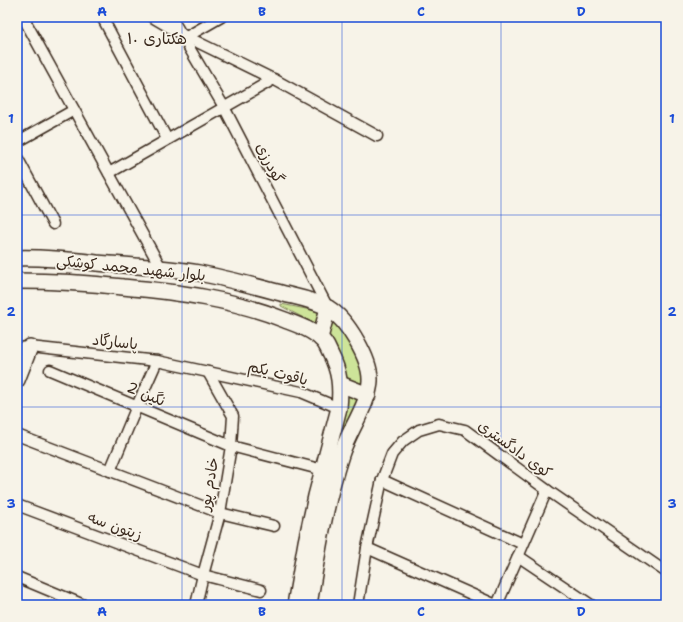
<svg xmlns="http://www.w3.org/2000/svg" width="683" height="622" viewBox="0 0 683 622" font-family="'Shantell Sans','Playpen Sans Arabic',sans-serif">
	<style>
		.green { fill: #cde499; stroke: #84875c }
		.lines { fill: none; stroke-linecap: round; stroke-linejoin: round }
		.street-casing { stroke: #3b2a1e; stroke-width: 13 }
		.secondary-casing { stroke: #3b2a1e; stroke-width: 18 }
		.street { stroke: #f7f3e8; stroke-width: 10 }
		.secondary { stroke: #f7f3e8; stroke-width: 15 }
		.grid { fill: none; stroke: #1d4ed8; stroke-width: 1; stroke-opacity: 0.55 }
		.labels { text-anchor: middle; stroke-width: 3.5; stroke-linejoin: round; paint-order: stroke }
		.street-label { font-size: 15px; fill: #3b2a1e; stroke: #f7f3e8 }
		.neighbourhood-label { font-size: 16px; fill: #3b2a1e; stroke: #f7f3e8 }
		.neatline { fill: none; stroke: #1d4ed8; stroke-width: 1.5 }
		.grid-label { font-size: 13px; text-anchor: middle; font-weight: bold; fill: #1d4ed8 }
	</style>
	<rect width="100%" height="100%" fill="#f7f3e8"/>
	<filter id="ink" filterUnits="userSpaceOnUse"><feTurbulence type="fractalNoise" baseFrequency=".025" numOctaves="2"/><feDisplacementMap in="SourceGraphic" scale="8" xChannelSelector="R" yChannelSelector="G"/><feConvolveMatrix kernelMatrix="1 2 1 2 8 2 1 2 1" color-interpolation-filters="sRGB"/></filter>
	<g filter="url(#ink)">
		<!-- green -->
		<g class="green">
			<path d="M281 304 321 312 317 325 281 306Z"/>
			<path d="M332 316 358 352 365 390 344 382 327 338Z"/>
			<path d="M345 393 359 398 340 437Z"/>
		</g>
		<g class="lines">
			<!-- street casing -->
			<g class="street-casing">
				<g id="street">
					<path d="M23 17 161 268"/>
					<path d="M102 17 167 139"/>
					<path d="M152 17 181 34 277 81 377 136"/>
					<path d="M171 17 224 107 328 308"/>
					<path d="M188 36 221 17"/>
					<path d="M17 142 74 110"/>
					<path d="M17 157 53 224"/>
					<path d="M109 173 274 79"/>
					<path d="M17 348 30 347 157 361 301 392 339 408"/>
					<path d="M50 370 231 446 323 470"/>
					<path d="M17 435 220 513 274 526"/>
					<path d="M110 471 137 406 157 361"/>
					<path d="M382 480 523 544"/>
					<path d="M17 505 203 575 261 590"/>
					<path d="M367 548 496 605"/>
					<path d="M518 556 591 605"/>
					<path d="M17 577 84 605"/>
					<path d="M196 605 203 575 220 513 231 446 233 416 208 372"/>
					<path d="M358 605 367 548 382 480 392 454 403 441 419 430 439 424 465 430 547 490 666 572"/>
					<path d="M497 605 547 490"/>
				</g>
			</g>
			<!-- secondary casing -->
			<g class="secondary-casing">
				<g id="secondary">
					<path d="M17 258C44 257 70 260 97 263 131 266 165 267 199 273 225 278 251 285 277 292 294 297 313 299 328 308 347 319 371 360 370 381 369 404 348 432 341 455 325 504 317 555 309 605"/>
					<path d="M17 281C52 281 88 283 123 287 178 292 233 299 285 320 298 325 313 330 322 340 326 343 328 349 330 353 340 372 341 387 339 408L316 496 306 542 295 605"/>
					<path d="M320 338 328 308"/>
					<path d="M17 380 30 347"/>
					<path d="M340 384 368 395"/>
				</g>
			</g>
			<!-- street -->
			<use href="#street" class="street"/>
			<!-- secondary -->
			<use href="#secondary" class="secondary"/>
		</g>
	</g>
	<!-- grid -->
	<path class="grid" d="M182 17V605M342 17V605M501 17V605M17 215H666M17 407H666"/>
	<g class="labels">
		<!-- street labels -->
		<g class="street-label">
			<text transform="translate(270 163) rotate(63)" y="5">گودرزی</text>
			<text transform="translate(131 268) rotate(6)" y="5">بلوار شهید محمد کوشکی</text>
			<text transform="translate(115 342) rotate(6)" y="5">پاسارگاد</text>
			<text transform="translate(278 373) rotate(14)" y="5">یاقوت یکم</text>
			<text transform="translate(146 394) rotate(23)" y="5">نگین 2</text>
			<text transform="translate(515 449) rotate(36)" y="5">کوی دادگستری</text>
			<text transform="translate(209 484) rotate(-80)" y="5">خادم پور</text>
			<text transform="translate(115 526) rotate(20)" y="5">زیتون سه</text>
		</g>
		<!-- neighbourhood labels -->
		<g class="neighbourhood-label">
			<text x="157" y="44">۱۰ هکتاری</text>
		</g>
	</g>
	<!-- margin -->
	<rect width="683" height="622" fill="none" stroke="#f7f3e8" stroke-width="44"/>
	<rect x="22" y="22" width="639" height="578" class="neatline"/>
	<g class="grid-label">
		<text x="102" y="16">A</text>
		<text x="262" y="16">B</text>
		<text x="421" y="16">C</text>
		<text x="581" y="16">D</text>
		<text x="11" y="123">1</text>
		<text x="672" y="123">1</text>
		<text x="11" y="316">2</text>
		<text x="672" y="316">2</text>
		<text x="11" y="508">3</text>
		<text x="672" y="508">3</text>
		<text x="102" y="616">A</text>
		<text x="262" y="616">B</text>
		<text x="421" y="616">C</text>
		<text x="581" y="616">D</text>
	</g>
</svg>
